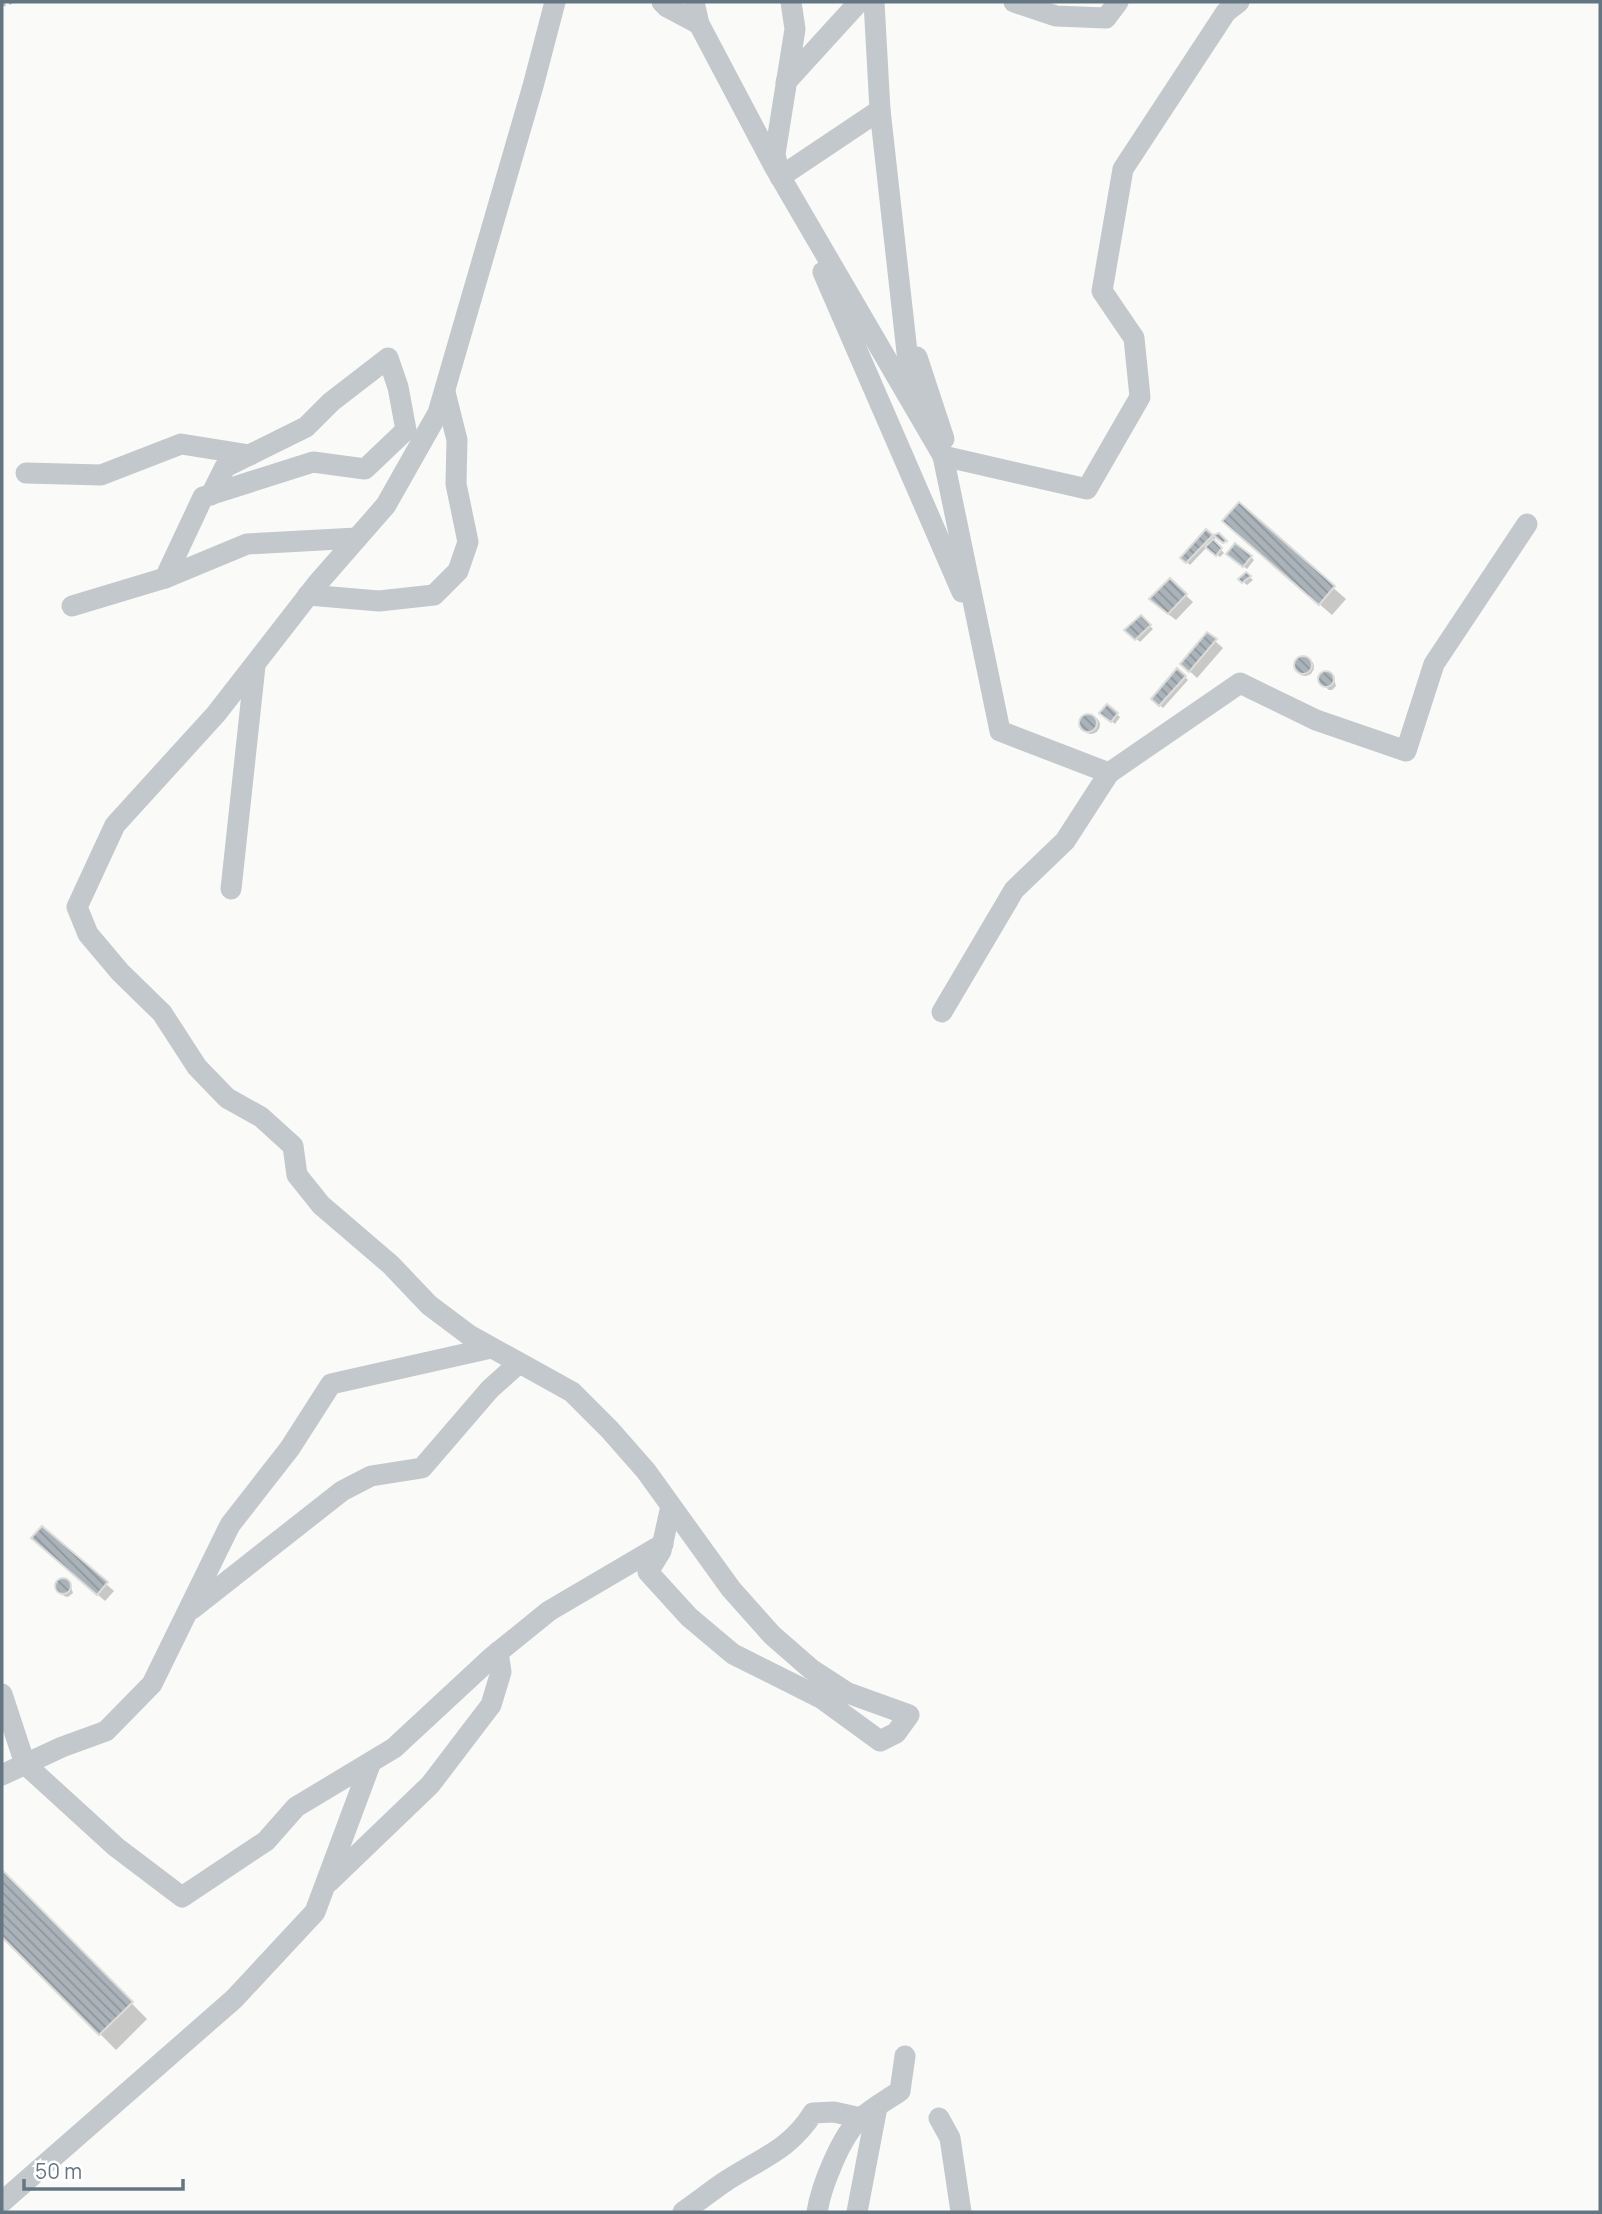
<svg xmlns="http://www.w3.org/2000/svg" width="1602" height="2214" viewBox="0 0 1602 2214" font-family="Manrope,sans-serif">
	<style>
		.shadow { fill: #0003 }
		.building { fill: url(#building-back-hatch); stroke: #dcdcda; stroke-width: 2 }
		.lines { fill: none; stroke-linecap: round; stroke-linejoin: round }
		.path { stroke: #bbbfc2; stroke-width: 3.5; stroke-dasharray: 3.5 3.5; stroke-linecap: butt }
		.minor { stroke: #c3c8cc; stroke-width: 21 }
	</style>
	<defs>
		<pattern id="building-back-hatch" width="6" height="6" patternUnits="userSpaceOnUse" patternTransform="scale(1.75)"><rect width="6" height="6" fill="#aab3b9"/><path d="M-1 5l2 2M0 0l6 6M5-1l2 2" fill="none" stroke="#8e969c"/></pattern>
	</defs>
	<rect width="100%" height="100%" fill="#fafaf8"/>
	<!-- shadow -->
	<g class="shadow">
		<path d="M1239 505 1346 599 1332 615 1236 532Z"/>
		<path d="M1206 531 1212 537 1218 535 1229 545 1217 536 1213 541 1224 553 1220 557 1207 547 1190 565 1183 558Z"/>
		<path d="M1232 557H1251L1254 560 1247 569Z"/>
		<path d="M1246 574 1253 580 1247 585 1240 579Z"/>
		<path d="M1170 581 1193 602 1176 620 1159 607Z"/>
		<path d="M1141 618 1153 629 1140 642 1126 630Z"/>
		<path d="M1207 634 1223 648 1197 678 1182 664Z"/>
		<circle cx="1305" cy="667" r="9"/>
		<path d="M1326 672 1333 676 1336 686 1332 690H1329L1322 684 1320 677Z"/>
		<path d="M1185 677 1188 680 1163 708 1153 699Z"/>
		<path d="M1107 706 1120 717 1115 724 1102 713Z"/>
		<circle cx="1091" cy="725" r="9"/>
		<path d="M41 1545 106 1584 114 1591 105 1601Z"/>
		<path d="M60 1580 66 1581 70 1584 73 1593 68 1597 64 1596 57 1589V1583Z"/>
		<path d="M2 1872 147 2019 116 2050 2 1935Z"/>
	</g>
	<!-- building -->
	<g class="building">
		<path d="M1239 502 1335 586 1319 605 1222 521Z"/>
		<path d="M1206 529 1213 535 1186 563 1180 558Z"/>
		<path d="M1219 533 1227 541 1223 543 1213 535Z"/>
		<path d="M1213 539 1222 548 1216 556 1205 547Z"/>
		<path d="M1235 543 1252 556 1243 567 1226 554Z"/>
		<path d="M1246 572 1251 576 1242 583 1238 579Z"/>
		<path d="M1170 578 1187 594 1168 614 1149 599Z"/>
		<path d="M1141 615 1151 625 1135 640 1124 630Z"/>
		<path d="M1207 632 1217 639 1189 672 1180 664Z"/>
		<circle cx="1303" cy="665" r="9"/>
		<path d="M1177 668 1186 676 1159 706 1151 699Z"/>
		<circle cx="1326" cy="679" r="8"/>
		<path d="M1107 704 1118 713 1111 722 1099 713Z"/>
		<circle cx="1088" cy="723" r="9"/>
		<path d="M42 1526 108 1582 97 1595 31 1538Z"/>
		<circle cx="63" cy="1586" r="8"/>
		<path d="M2 1870 133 2002 99 2035 2 1937Z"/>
	</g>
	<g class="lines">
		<!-- path -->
		<path class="path" d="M2 5 12 2"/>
		<!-- minor -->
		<g class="minor">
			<path d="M555 2 533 86 438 413 386 505 317 584 216 714 115 825 77 907 88 934 120 972 162 1013 197 1067 227 1098 261 1117 293 1146 297 1175 321 1205 391 1265 429 1305 469 1335 572 1392 610 1430 646 1471 731 1589 772 1635 811 1669 848 1693 909 1715 896 1733 880 1741 821 1698 733 1654 689 1617 648 1572 661 1551 671 1506"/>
			<path d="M662 2 667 7 699 24"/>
			<path d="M694 2 699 24 774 166 943 456 1087 489 1140 397 1134 338 1102 291 1123 169 1226 12 1239 2"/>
			<path d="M791 2 795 29 775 154 780 177 880 110 874 2"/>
			<path d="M1014 2 1056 16 1106 18 1118 2"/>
			<path d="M786 82 859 2"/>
			<path d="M880 110 912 397"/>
			<path d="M823 272 962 592"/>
			<path d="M917 357 944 439"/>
			<path d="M943 456 1000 731 1109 773 1240 683 1316 720 1406 751 1434 664 1527 524"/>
			<path d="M26 473 101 475 181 444 250 455"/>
			<path d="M165 578 203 497 313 462 365 469 406 430 398 387 388 358 331 402 306 427 225 467 211 495"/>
			<path d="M308 595 379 601 434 595 458 571 468 542 456 484 457 440 445 392"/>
			<path d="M72 606 165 578 247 544 357 538"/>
			<path d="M231 889 255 666"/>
			<path d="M942 1012 1014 890 1065 841 1109 773"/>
			<path d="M192 1609 342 1491 371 1476 422 1468 490 1389 518 1364"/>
			<path d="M2 1694 25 1764 116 1847 182 1897 266 1841 296 1807 394 1748 491 1658 549 1611 663 1544"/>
			<path d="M2 1775 62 1747 106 1731 152 1684 230 1525 290 1448 331 1384 491 1348"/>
			<path d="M329 1882 430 1785 491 1705 501 1672 498 1652"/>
			<path d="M939 2118 950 2138 961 2212"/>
			<path d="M2 2202 234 1999 315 1912 371 1762"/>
			<path d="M683 2212C696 2203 710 2192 723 2183 759 2159 789 2151 813 2113L834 2112 861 2118"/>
			<path d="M817 2212C821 2187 841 2136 860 2119 872 2108 887 2100 900 2091L905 2056"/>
			<path d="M857 2212 877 2107"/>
		</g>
	</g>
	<!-- border -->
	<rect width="1602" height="2214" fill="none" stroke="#657683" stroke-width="7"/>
	<!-- scale -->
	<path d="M24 2179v10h159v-10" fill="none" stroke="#657683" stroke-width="3.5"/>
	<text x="35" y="2179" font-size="21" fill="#657683" stroke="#ffffff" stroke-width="5" paint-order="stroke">50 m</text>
</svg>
